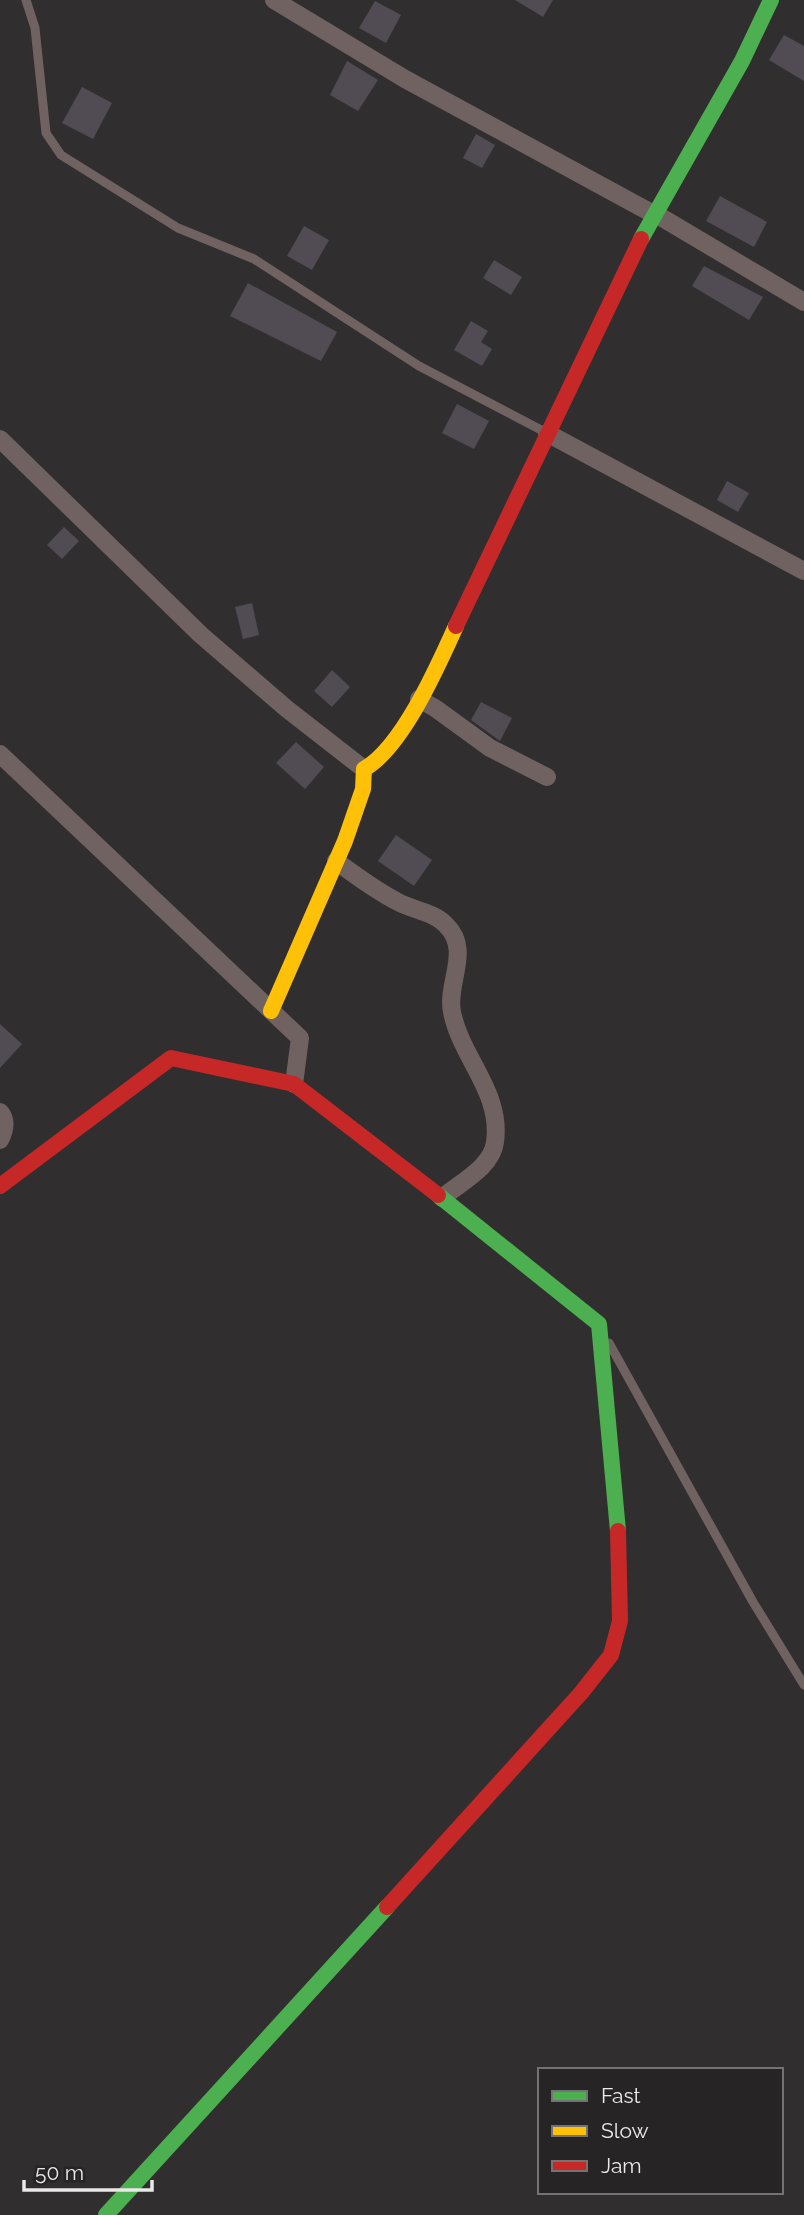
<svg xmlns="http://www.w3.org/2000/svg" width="804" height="2215" viewBox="0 0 804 2215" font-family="Raleway,sans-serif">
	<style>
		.building { fill: #514b53 }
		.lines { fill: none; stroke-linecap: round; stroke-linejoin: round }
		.lane { stroke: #6f6260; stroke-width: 9 }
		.street { stroke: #6f6260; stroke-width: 18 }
		.fast { stroke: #4caf50; stroke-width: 16 }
		.slow { stroke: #ffc107; stroke-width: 16 }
		.jam { stroke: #c62828; stroke-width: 16 }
	</style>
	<rect width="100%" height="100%" fill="#302e2f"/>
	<!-- building -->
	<g class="building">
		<path d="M515 0H553L543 17Z"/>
		<path d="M375 1 401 15 386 43 359 28Z"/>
		<path d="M784 35 804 46V81L769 60Z"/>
		<path d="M347 61 378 80 358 111 330 95Z"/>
		<path d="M82 87 112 103 93 139 62 123Z"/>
		<path d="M476 134 495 145 482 168 463 158Z"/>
		<path d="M720 196 767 222 754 247 706 221Z"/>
		<path d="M304 226 329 240 312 270 287 256Z"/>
		<path d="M494 260 522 277 511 295 483 278Z"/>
		<path d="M704 266 763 297 749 320 692 286Z"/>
		<path d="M248 283 337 332 321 361 230 316Z"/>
		<path d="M471 321 488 331 481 342 492 349 482 366 454 350Z"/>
		<path d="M457 404 489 421 474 449 442 433Z"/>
		<path d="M727 481 749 493 738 512 717 500Z"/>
		<path d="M64 527 79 541 62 559 47 545Z"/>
		<path d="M252 603 259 635 243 639 235 607Z"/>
		<path d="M332 670 350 687 332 707 314 691Z"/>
		<path d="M481 702 512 718 500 741 471 720Z"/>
		<path d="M296 742 324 767 305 789 276 763Z"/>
		<path d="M396 835 432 860 414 886 378 861Z"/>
		<path d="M0 1024 22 1044 0 1068Z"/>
	</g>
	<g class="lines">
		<!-- lane -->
		<g class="lane">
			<path d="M26 0 35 28 46 133 61 155 178 228 254 259 419 366 545 432"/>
			<path d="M609 1343 753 1602 804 1685"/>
		</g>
		<!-- street -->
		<g class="street">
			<path d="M274 0 405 79 657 216"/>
			<path d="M654 213 804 302"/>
			<path d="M547 433 804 571"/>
			<path d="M0 439 201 635 287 709 364 769"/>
			<path d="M419 699 435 708 490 748 547 777"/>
			<path d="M0 754 300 1038 294 1084"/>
			<path d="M336 861C356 876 375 890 398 902 413 910 434 912 446 925 472 950 446 983 452 1012 461 1058 502 1092 495 1142 492 1167 461 1182 442 1198"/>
			<path d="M0 1112C7 1120 5 1130 0 1140"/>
		</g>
		<!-- fast -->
		<g class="fast">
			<path d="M641 239 742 61 771 0"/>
			<path d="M438 1195 599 1324 618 1531"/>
			<path d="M106 2215 387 1907"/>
		</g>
		<!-- slow -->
		<path class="slow" d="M271 1011 345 841 363 789 364 769C402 748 438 666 456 626"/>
		<!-- jam -->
		<g class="jam">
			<path d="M456 626 641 239"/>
			<path d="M0 1186 171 1058 294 1084 438 1195"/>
			<path d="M387 1907 581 1693 611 1655 620 1621 618 1531"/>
		</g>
	</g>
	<!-- legend -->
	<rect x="538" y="2068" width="245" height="126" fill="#272425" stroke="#757273" stroke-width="2"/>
	<rect x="552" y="2091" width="35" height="10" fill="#4caf50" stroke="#757273" stroke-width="2"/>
	<text x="601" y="2103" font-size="21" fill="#eae8e9">Fast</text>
	<rect x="552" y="2126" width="35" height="10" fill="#ffc107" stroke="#757273" stroke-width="2"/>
	<text x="601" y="2138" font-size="21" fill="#eae8e9">Slow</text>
	<rect x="552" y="2161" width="35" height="10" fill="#c62828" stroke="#757273" stroke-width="2"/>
	<text x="601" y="2173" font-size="21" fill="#eae8e9">Jam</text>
	<!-- scale -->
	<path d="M24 2180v10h128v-10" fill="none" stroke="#eae8e9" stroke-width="3.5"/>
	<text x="35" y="2180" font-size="21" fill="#eae8e9" stroke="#272425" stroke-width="5" paint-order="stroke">50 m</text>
</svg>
